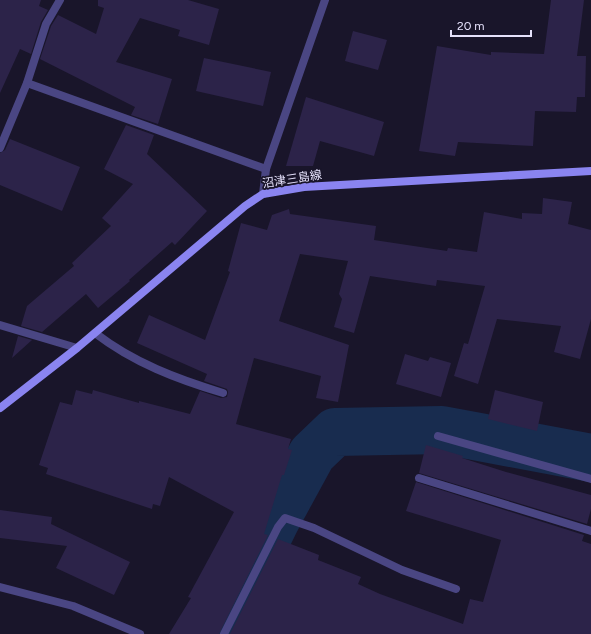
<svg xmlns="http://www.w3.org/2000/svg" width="591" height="634" viewBox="0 0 591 634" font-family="Figtree,'Noto Sans JP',sans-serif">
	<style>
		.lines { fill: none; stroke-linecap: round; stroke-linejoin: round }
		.river { stroke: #182c4f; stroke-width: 48 }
		.building { fill: #2c2349 }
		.lane { stroke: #4a4683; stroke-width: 8 }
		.street { stroke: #4a4683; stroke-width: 8 }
		.secondary { stroke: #8a84f0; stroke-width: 8 }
		.labels { text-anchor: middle; stroke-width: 3.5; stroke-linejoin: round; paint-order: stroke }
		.street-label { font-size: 12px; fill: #e5e1fb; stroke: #19152a }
	</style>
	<rect width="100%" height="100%" fill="#19152a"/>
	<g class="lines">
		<!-- river -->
		<path class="river" d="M222 630 276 520 312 454 335 432 442 430 591 458"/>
	</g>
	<!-- building -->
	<g class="building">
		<path d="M0 0H41L39 6 48 10 41 22 31 54 20 49 0 93Z"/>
		<path d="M98 0H188L219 9 209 45 178 36 180 30 140 18 116 62 172 79 158 124 131 115 135 107 40 59 51 26 58 15 96 34 104 8 98 6Z"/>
		<path d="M551 0H584L577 56H586L585 97H577L576 112 535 111 533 146 458 142 455 156 419 151 437 46 491 55V52L544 54Z"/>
		<path d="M353 31 387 40 378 70 345 61Z"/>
		<path d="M204 58 271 72 263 106 196 91Z"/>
		<path d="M306 97 384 122 374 156 320 141 313 166H286Z"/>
		<path d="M126 125 154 135 147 154 207 211 175 245 172 242 129 280 130 281 98 308 86 294 42 332 21 326 27 306 74 266 72 263 111 226 102 218 133 184 104 169Z"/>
		<path d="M10 139 80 167 62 211 0 185V153L5 150Z"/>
		<path d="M543 198 572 202 568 224 591 230V319L580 359 554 352 561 326 497 319 478 384 454 376 464 343 468 344 485 286 437 280 436 286 370 276 354 333 334 327 342 299 339 294 348 261 300 254 279 321 349 345 338 402 316 398 321 376 254 358 236 424 291 439 288 449 292 450 284 475H282L264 534 268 535 219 634H169L191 598 188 597 234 512 169 477 160 506 153 504 152 509 46 474 48 468 39 465 60 402 72 405 76 390 92 394 93 390 139 403V401L190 414 200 391 221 398 227 397 228 392 227 389 204 381 207 374 137 343 149 315 205 340 230 272 228 271 241 223 267 230 272 215 289 209 290 214 376 226 374 240 447 251 448 248 477 252 484 212 522 219V213L542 214Z"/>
		<path d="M18 336 32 340 12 358Z"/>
		<path d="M405 354 428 361 430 357 451 363 441 397 396 384Z"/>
		<path d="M495 390 543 402 537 431 488 419Z"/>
		<path d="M426 445 463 456 462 458 506 472 591 495V509L587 524 419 473Z"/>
		<path d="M416 482 584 535 582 541 591 544V634H230L278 539 319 555 318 560 361 577 358 584 380 594 463 624 470 599 483 602 501 540 406 511Z"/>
		<path d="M0 510 52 517 51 524 130 562 114 595 56 568 67 546 0 538Z"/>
	</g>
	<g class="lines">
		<!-- lane -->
		<g class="lane">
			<path d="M438 436 591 479"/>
			<path d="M419 478 591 531"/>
		</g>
		<!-- street -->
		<g class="street">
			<path d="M27 83 266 169"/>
			<path d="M0 148 27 83 46 24 60 0"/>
			<path d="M263 194 266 169 325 0"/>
			<path d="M0 325 77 348"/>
			<path d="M95 333C134 363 177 379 223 393"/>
			<path d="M0 587 73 606 140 634"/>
			<path d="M224 634 278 527 285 518 314 528 402 570 456 589"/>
		</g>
		<!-- secondary -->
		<path class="secondary" d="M0 408 77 348 245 206 263 194 304 187 591 171"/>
	</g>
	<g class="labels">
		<!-- street labels -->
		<g class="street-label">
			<text transform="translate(292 179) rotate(-9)" y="4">沼津三島線</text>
		</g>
	</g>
	<!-- scale -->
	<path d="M451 30v6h80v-6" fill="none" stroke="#e5e1fb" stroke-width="2"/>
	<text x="457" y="30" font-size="12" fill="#e5e1fb" stroke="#19152a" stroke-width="3" paint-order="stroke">20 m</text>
</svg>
